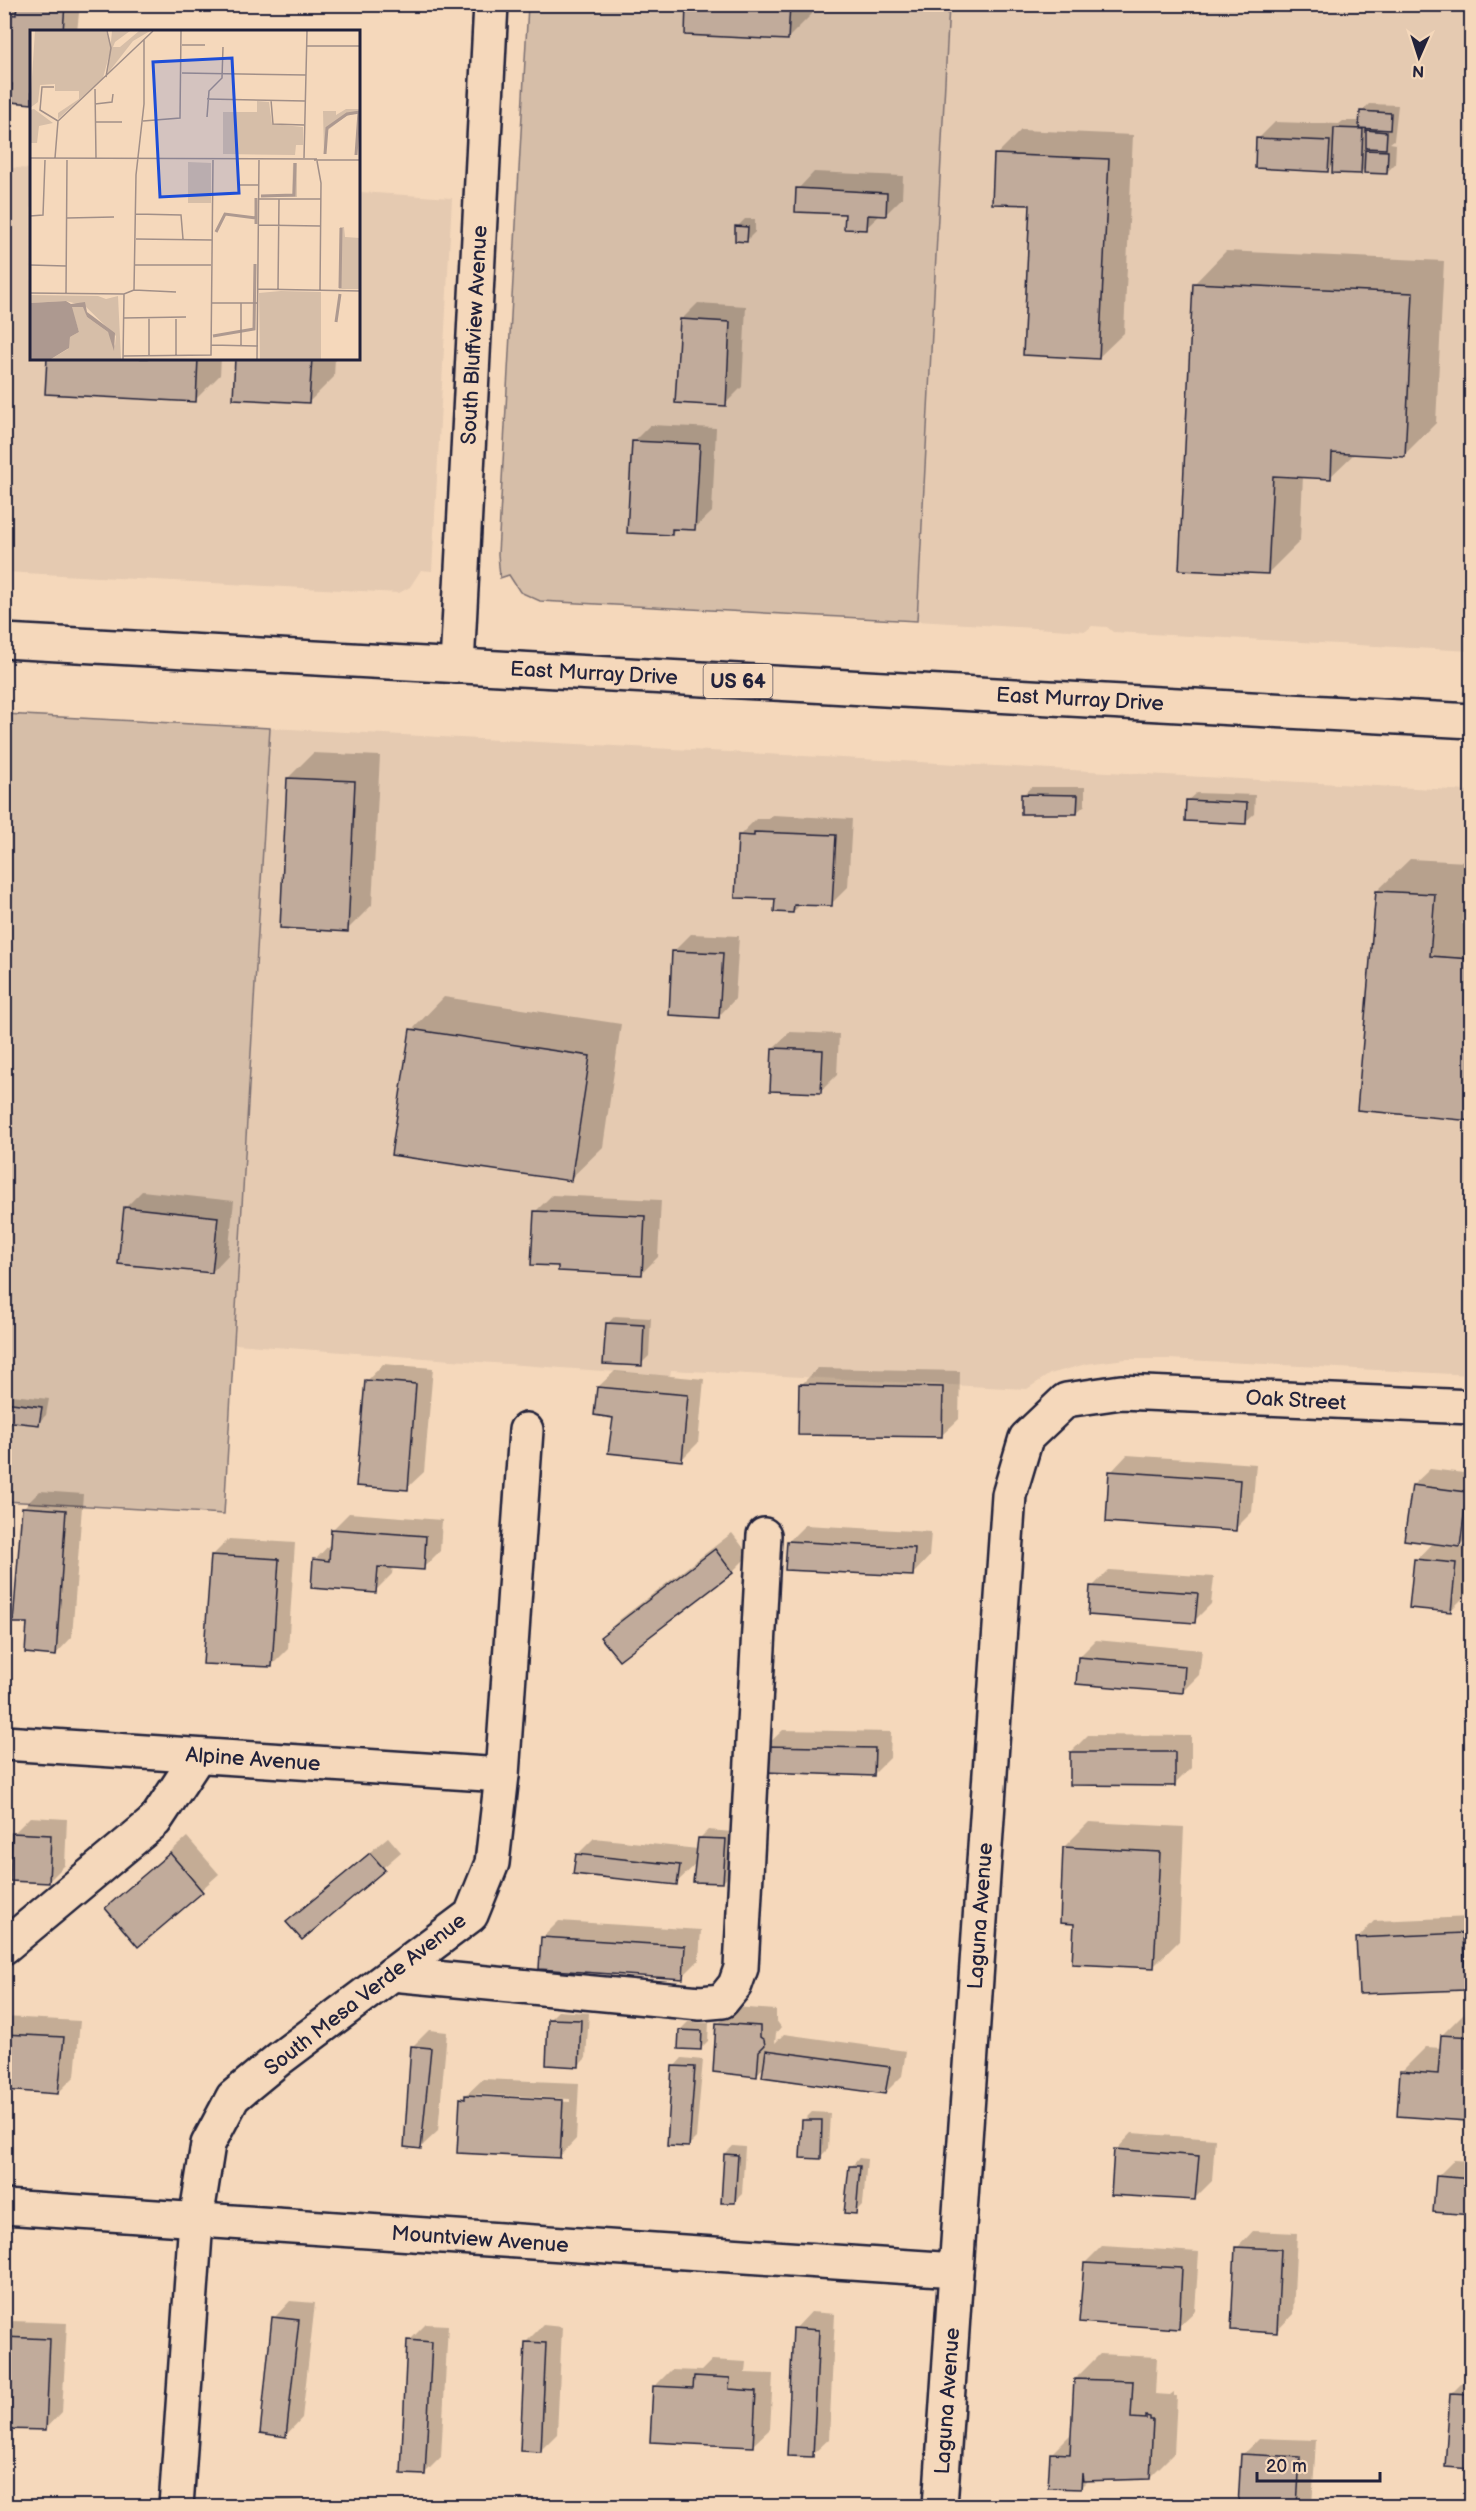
<svg xmlns="http://www.w3.org/2000/svg" width="1476" height="2511" viewBox="0 0 1476 2511" font-family="'Balsamiq Sans',sans-serif">
	<style>
		.built { fill: #e5cab1 }
		.green { fill: #d6bea8; stroke: #7c7072; stroke-width: 1.5 }
		.shadow { fill: #0003; fill-rule: evenodd }
		.building { fill: #c1ab9b; stroke: #22223b; stroke-width: 1.5 }
		.lines { fill: none; stroke-linecap: round; stroke-linejoin: round }
		.minor-casing { stroke: #22223b; stroke-width: 38 }
		.highway-casing { stroke: #22223b; stroke-width: 38 }
		.minor { stroke: #f5d8bb; stroke-width: 33 }
		.highway { stroke: #f5d8bb; stroke-width: 33 }
		.labels { text-anchor: middle; stroke-width: 6; stroke-linejoin: round; paint-order: stroke }
		.shield { fill: #f5d8bb; stroke: #615961; stroke-width: 1.5 }
		.shield-label { font-size: 20px; font-weight: bold; fill: #22223b }
		.street-label { font-size: 21px; fill: #22223b; stroke: #f5d8bb }
		.inset-river { fill: none; stroke: #ad9990; stroke-width: 3 }
		.inset-road { fill: none; stroke: #a18f88; stroke-width: 1.5 }
		.view { fill: #1d4ed8; fill-opacity: 0.15; stroke: #1d4ed8; stroke-width: 3 }
		.inset-edge { fill: none; stroke: #22223b; stroke-width: 3 }
	</style>
	<rect width="100%" height="100%" fill="#f5d8bb"/>
	<filter id="ink" filterUnits="userSpaceOnUse"><feTurbulence type="fractalNoise" baseFrequency=".0167" numOctaves="2"/><feDisplacementMap in="SourceGraphic" scale="12" xChannelSelector="R" yChannelSelector="G"/><feConvolveMatrix kernelMatrix="1 2 1 2 8 2 1 2 1" color-interpolation-filters="sRGB"/></filter>
	<g filter="url(#ink)">
		<!-- built -->
		<g class="built">
			<path d="M949 5H1471V651L1113 632 1107 627 1092 626 1086 631 917 621Z"/>
			<path d="M4 167 31 169 32 358H358L359 192 452 198 432 571 421 570 410 587 399 593 5 572Z"/>
			<path d="M270 728 1471 791V1375L1168 1359H1126L1086 1364 1050 1374 1027 1389 671 1370 670 1376 235 1344Z"/>
		</g>
		<!-- green -->
		<g class="green">
			<path d="M528 5H949L917 621 540 601 520 592 509 575 500 578 498 554Z"/>
			<path d="M4 714 270 728 224 1514 5 1501Z"/>
		</g>
		<!-- shadow -->
		<g class="shadow">
			<path d="M14 4H80L77 32H32L13 83 4 82V14Z"/>
			<path d="M687 4H813L812 14 787 39Z"/>
			<path d="M1369 104 1398 105 1394 140 1390 143 1396 144 1395 164 1387 172 1366 167 1360 173 1334 164 1327 171 1258 139 1275 122 1339 124 1343 121H1361V112Z"/>
			<path d="M1021 130 1133 135 1124 333 1099 357 1032 204 996 155Z"/>
			<path d="M814 172 903 176 902 198 885 215H880L866 228 847 213 798 189Z"/>
			<path d="M745 219H755V232L747 240 737 227Z"/>
			<path d="M1226 251 1444 261 1436 423 1404 455 1355 453 1330 477 1303 476 1300 541 1268 573 1194 284Z"/>
			<path d="M698 303 746 306 742 387 725 404 681 320Z"/>
			<path d="M49 358H221L220 375 195 400Z"/>
			<path d="M237 358H335L334 377 309 402Z"/>
			<path d="M650 425 716 428 712 512 695 528H677L672 533 634 441Z"/>
			<path d="M313 753 380 756 372 905 347 930 288 778Z"/>
			<path d="M1031 787H1085V805L1076 813 1023 795Z"/>
			<path d="M1196 793 1255 795 1254 814 1245 822 1187 801Z"/>
			<path d="M773 815 852 819 848 887 831 904H801L793 912 776 898 740 835 756 819H769Z"/>
			<path d="M1410 859 1467 862 1462 924 1472 925V1120L1377 891Z"/>
			<path d="M691 934 739 936 735 999 719 1016 674 951Z"/>
			<path d="M444 997 621 1024 603 1147 570 1179 412 1030Z"/>
			<path d="M790 1032 839 1034 837 1075 820 1092 773 1048Z"/>
			<path d="M142 1191 234 1201 228 1255 212 1272 125 1208Z"/>
			<path d="M552 1195 661 1200 658 1257 641 1274 560 1265 535 1212Z"/>
			<path d="M615 1316 651 1318 649 1356 641 1364 607 1324Z"/>
			<path d="M383 1364 433 1368 424 1472 407 1488 367 1381Z"/>
			<path d="M818 1368 960 1371 959 1419 942 1435 801 1385Z"/>
			<path d="M615 1371 704 1379 698 1443 681 1460 614 1417 598 1387Z"/>
			<path d="M12 1395 49 1399 46 1415 38 1423 4 1419V1402Z"/>
			<path d="M1127 1455 1256 1464 1252 1512 1235 1529 1111 1472Z"/>
			<path d="M1430 1469 1472 1474V1533L1459 1546 1472 1547 1467 1594 1450 1611 1416 1560 1433 1542 1413 1485Z"/>
			<path d="M40 1491 83 1494 72 1637 56 1654 29 1622 23 1508Z"/>
			<path d="M349 1513 442 1520 440 1551 423 1568 393 1566 392 1574 375 1591 315 1560 331 1543 332 1530Z"/>
			<path d="M805 1525 931 1532 929 1557 913 1574 788 1542Z"/>
			<path d="M732 1533 749 1555 732 1572 619 1658 602 1637 619 1620Z"/>
			<path d="M229 1539 295 1543 288 1649 271 1666 212 1556Z"/>
			<path d="M1109 1570 1214 1577 1211 1604 1194 1621 1092 1587Z"/>
			<path d="M1096 1640 1202 1650 1199 1675 1182 1692 1079 1657Z"/>
			<path d="M783 1730 891 1732 890 1758 873 1775 766 1746Z"/>
			<path d="M1088 1735 1191 1736V1768L1174 1785 1071 1752Z"/>
			<path d="M30 1817 67 1819 65 1865 48 1882 13 1834Z"/>
			<path d="M1089 1822 1184 1827 1179 1941 1154 1966 1076 1922 1064 1847Z"/>
			<path d="M708 1830 733 1832 731 1874 723 1882 697 1863 676 1883 577 1855 594 1838 698 1849 700 1838Z"/>
			<path d="M187 1837 219 1874 139 1945 107 1908Z"/>
			<path d="M388 1837 401 1852 302 1938 288 1922 305 1906Z"/>
			<path d="M1472 1917V1981L1464 1989 1358 1938 1374 1921Z"/>
			<path d="M559 1921 701 1930 699 1960 682 1977 542 1938Z"/>
			<path d="M735 2007 776 2010V2020L781 2027 776 2033 775 2043 784 2034 906 2051 902 2076 885 2093 765 2066 756 2075 718 2024Z"/>
			<path d="M1467 2010 1472 2011V2124L1469 2119 1401 2072 1426 2047 1442 2048V2035Z"/>
			<path d="M558 2011 589 2013 586 2058 578 2066 550 2019Z"/>
			<path d="M4 2017 80 2021 75 2076 58 2093 4 2089Z"/>
			<path d="M688 2022 709 2023 708 2041 700 2049 680 2030Z"/>
			<path d="M429 2030 447 2032 438 2131 421 2147 412 2047Z"/>
			<path d="M682 2058 703 2060 696 2138 688 2146 674 2067Z"/>
			<path d="M483 2079 579 2083 576 2139 560 2156 462 2099ZM476 2094 570 2099V2102L476 2097Z"/>
			<path d="M812 2112 830 2113 828 2149 820 2157 804 2120Z"/>
			<path d="M1132 2133 1215 2139 1212 2181 1195 2198 1116 2150Z"/>
			<path d="M733 2146 745 2147 742 2194 734 2202 725 2154Z"/>
			<path d="M859 2158 867 2159 863 2204 855 2212 851 2167Z"/>
			<path d="M1454 2160 1472 2161V2213L1437 2177Z"/>
			<path d="M1253 2231 1297 2233 1293 2314 1277 2331 1237 2248Z"/>
			<path d="M1102 2246 1199 2252 1195 2311 1178 2327 1085 2263Z"/>
			<path d="M290 2301 315 2303 302 2418 286 2435 274 2318Z"/>
			<path d="M811 2312 835 2314 829 2439 812 2455 795 2329Z"/>
			<path d="M13 2321 67 2323 62 2412 46 2429 4 2427V2329Z"/>
			<path d="M426 2324 448 2325 441 2457 424 2474 409 2341Z"/>
			<path d="M543 2325 562 2327 557 2434 540 2451 526 2342Z"/>
			<path d="M1100 2354 1157 2357 1155 2394 1170 2395 1174 2392V2396H1177L1174 2453 1149 2478 1089 2479 1080 2488 1051 2454 1073 2432 1075 2379Z"/>
			<path d="M712 2360 746 2362 745 2373 773 2374 770 2429 753 2445 654 2387 671 2370 701 2371Z"/>
			<path d="M1468 2377 1472 2378V2467L1451 2394Z"/>
			<path d="M1259 2438 1316 2440 1312 2506H1240L1242 2455Z"/>
			<path d="M266 2499 353 2503V2506H259Z"/>
		</g>
		<!-- building -->
		<g class="building">
			<path d="M17 4H65L63 32H32V104L11 102 12 84 4 83V14L16 15Z"/>
			<path d="M333 4H389V9Z"/>
			<path d="M686 4H790L788 40 685 35Z"/>
			<path d="M1360 111 1391 113 1390 130 1359 128Z"/>
			<path d="M1334 128 1363 129 1361 174 1332 173Z"/>
			<path d="M1366 130 1387 132 1386 149 1366 148Z"/>
			<path d="M1256 138 1330 141 1328 172 1255 168Z"/>
			<path d="M1365 150 1388 151 1387 174 1364 173Z"/>
			<path d="M994 154 1109 159 1099 359 1023 355 1030 205 992 204Z"/>
			<path d="M796 188 887 193 886 216 868 215 867 230 844 229 845 214 795 212Z"/>
			<path d="M735 226 748 227 747 242 735 241Z"/>
			<path d="M1193 283 1413 293 1405 457 1332 453 1331 479 1273 476 1268 574 1179 570Z"/>
			<path d="M680 319 730 322 726 406 675 403Z"/>
			<path d="M47 358H198L196 402 45 394Z"/>
			<path d="M235 358H312L309 403 233 399Z"/>
			<path d="M632 441 700 444 695 530 672 529V535L627 533Z"/>
			<path d="M287 778 355 781 348 932 280 928Z"/>
			<path d="M1021 794 1078 795 1077 814H1021Z"/>
			<path d="M1186 800 1247 803 1246 824 1185 821Z"/>
			<path d="M754 832 836 835 832 906 794 905 793 913 774 912 775 899 735 898 738 835 754 836Z"/>
			<path d="M1376 891 1435 894 1430 956 1472 959V1121L1357 1110Z"/>
			<path d="M672 951 723 953 719 1018 669 1015Z"/>
			<path d="M410 1029 590 1056 571 1181 391 1155Z"/>
			<path d="M772 1048 823 1050 821 1093 770 1091Z"/>
			<path d="M124 1207 218 1217 212 1273 118 1264Z"/>
			<path d="M534 1211 645 1216 642 1275 558 1271V1266L531 1265Z"/>
			<path d="M606 1323 644 1325 642 1366 603 1364Z"/>
			<path d="M365 1380 416 1384 408 1490 356 1486Z"/>
			<path d="M799 1384 943 1387 942 1437 798 1435Z"/>
			<path d="M597 1387 688 1395 682 1461 608 1453 613 1418 594 1415Z"/>
			<path d="M4 1402 42 1407 39 1425 4 1421Z"/>
			<path d="M1109 1471 1240 1480 1236 1531 1106 1522Z"/>
			<path d="M1412 1485 1467 1492 1460 1547 1404 1540Z"/>
			<path d="M22 1507 66 1510 56 1656 25 1653 27 1623H13Z"/>
			<path d="M331 1529 426 1536 424 1570 378 1567 376 1593 311 1588 313 1559 329 1561Z"/>
			<path d="M787 1541 915 1548 913 1576 785 1570Z"/>
			<path d="M715 1549 733 1573 619 1660 600 1637Z"/>
			<path d="M211 1555 279 1559 272 1667 203 1664Z"/>
			<path d="M1414 1559 1456 1563 1451 1612 1409 1608Z"/>
			<path d="M1090 1586 1198 1593 1195 1623 1088 1615Z"/>
			<path d="M1078 1657 1185 1666 1183 1693 1076 1684Z"/>
			<path d="M765 1746 875 1748 874 1776 764 1772Z"/>
			<path d="M1070 1752H1175V1786L1070 1785Z"/>
			<path d="M12 1833 51 1835 49 1883 10 1881Z"/>
			<path d="M698 1838 726 1839 723 1883 693 1882Z"/>
			<path d="M1063 1847 1160 1852 1154 1968 1072 1964 1074 1924 1060 1923Z"/>
			<path d="M170 1853 203 1892 138 1947 105 1908Z"/>
			<path d="M370 1853 385 1870 302 1940 286 1922Z"/>
			<path d="M576 1854 680 1865 677 1885 573 1874Z"/>
			<path d="M1463 1933 1465 1990 1359 1994 1356 1938Z"/>
			<path d="M541 1937 685 1946 683 1979 539 1969Z"/>
			<path d="M548 2019 581 2020 579 2067 546 2065Z"/>
			<path d="M716 2023 760 2026V2037L764 2040 765 2045 759 2051 757 2077 713 2072Z"/>
			<path d="M679 2030 702 2031 701 2050 678 2049Z"/>
			<path d="M4 2034 64 2037 58 2094 4 2090Z"/>
			<path d="M1441 2035 1472 2037V2126L1467 2125V2121L1397 2116 1400 2071 1438 2074Z"/>
			<path d="M411 2046 431 2048 421 2149 404 2147Z"/>
			<path d="M766 2050 890 2067 885 2094 762 2077Z"/>
			<path d="M672 2066 695 2067 689 2147 667 2146Z"/>
			<path d="M465 2095 563 2100 560 2158 457 2153 460 2098 465 2099Z"/>
			<path d="M802 2120H822L821 2159 800 2158Z"/>
			<path d="M1114 2149 1199 2156 1195 2200 1111 2195Z"/>
			<path d="M724 2154 738 2155 735 2203H721Z"/>
			<path d="M849 2166H860L856 2214 844 2213Z"/>
			<path d="M1436 2176 1472 2179V2215L1433 2212Z"/>
			<path d="M1235 2247 1281 2249 1277 2333 1231 2330Z"/>
			<path d="M1084 2263 1182 2268 1179 2329 1079 2322Z"/>
			<path d="M272 2317 299 2320 286 2437 260 2433Z"/>
			<path d="M793 2328 819 2330 813 2457 787 2456Z"/>
			<path d="M4 2337 50 2339 46 2430 4 2429Z"/>
			<path d="M407 2340 432 2342 425 2475 401 2474Z"/>
			<path d="M525 2342 546 2343 541 2452 520 2451Z"/>
			<path d="M694 2376 730 2378 729 2389 756 2391 753 2447 650 2442 653 2386 693 2388Z"/>
			<path d="M1074 2379 1133 2381 1131 2418 1146 2419V2416L1150 2417V2420H1153L1150 2479 1083 2481 1082 2473 1081 2489 1048 2488 1050 2453 1070 2454Z"/>
			<path d="M1450 2394 1472 2395V2469L1445 2467Z"/>
			<path d="M1241 2454 1300 2457 1297 2506H1238Z"/>
		</g>
		<g class="lines">
			<!-- minor casing -->
			<g class="minor-casing">
				<g id="minor">
					<path d="M457 666 491 4"/>
					<path d="M4 1743 502 1775"/>
					<path d="M4 1947 155 1821 198 1756"/>
					<path d="M392 1974 700 2003 722 2001 735 1985 741 1968 764 1535"/>
					<path d="M4 2207 956 2270"/>
					<path d="M176 2506 196 2220 208 2144 233 2097 279 2059 471 1915 492 1863 502 1775 526 1430"/>
					<path d="M940 2506 1009 1495 1026 1438 1066 1400 1121 1392 1472 1407"/>
				</g>
			</g>
			<!-- highway casing -->
			<g class="highway-casing">
				<path id="highway" d="M4 641 1472 721"/>
			</g>
			<!-- minor -->
			<use href="#minor" class="minor"/>
			<!-- highway -->
			<use href="#highway" class="highway"/>
		</g>
	</g>
	<g class="labels">
		<!-- shield labels -->
		<rect class="shield" x="703.5" y="664" width="69" height="34" rx="4.5"/>
		<g class="shield-label">
			<text x="738" y="688">US 64</text>
		</g>
		<!-- street labels -->
		<g class="street-label">
			<text transform="translate(474 335) rotate(-87)" y="7">South Bluffview Avenue</text>
			<text transform="translate(594 673) rotate(3)" y="7">East Murray Drive</text>
			<text transform="translate(1080 699) rotate(3)" y="7">East Murray Drive</text>
			<text transform="translate(1296 1400) rotate(3)" y="7">Oak Street</text>
			<text transform="translate(253 1759) rotate(4)" y="7">Alpine Avenue</text>
			<text transform="translate(980 1916) rotate(-86)" y="7">Laguna Avenue</text>
			<text transform="translate(365 1994) rotate(-38)" y="7">South Mesa Verde Avenue</text>
			<text transform="translate(480 2239) rotate(4)" y="7">Mountview Avenue</text>
			<text transform="translate(947 2401) rotate(-86)" y="7">Laguna Avenue</text>
		</g>
	</g>
	<!-- overview -->
	<g transform="translate(30 30)">
		<rect width="330" height="330" fill="#f5d8bb"/>
		<path d="M5 1H76L81 18 73 48 28 89V83L49 69V61H25V54L10 55 8 72 0 78ZM82 1H100L85 12 83 17H90L109 1H120L103 11 78 43ZM227 71 239 72 242 94 273 97V115H266L265 125 193 124V82H227ZM4 79 23 93 9 96 7 113H0V80ZM316 79H330L326 124 328 83 316 86 298 100 294 125 293 81H306V85ZM158 132 181 133V173H158ZM263 133H267V167H231L262 165ZM310 197H314L315 207 330 208V259H309ZM251 261 291 262V329H230L229 263ZM0 265 68 266 76 269 88 266 91 329H21L38 319 40 307 49 302 41 277H54L57 287 78 302 85 316 86 306 55 276 36 271 0 273Z" fill="#d6bea8"/>
		<path d="M36 271 41 274 55 272 57 282 85 303 84 321 78 302 57 287 53 277H42L49 302 40 307 39 318 21 329H0V273Z" fill="#ad9990"/>
		<path class="inset-river" d="M295 124 297 98 317 84 330 82M326 125 329 82M231 166 264 165 265 133M226 194V168M186 202 195 184 226 188M310 258 311 198M306 292 310 264M183 306 224 299 225 234"/>
		<path class="inset-road" d="M152 15H175M277 16H330M152 43 276 45M76 47 81 18 77 1M24 57H12L10 80 28 91M65 59 66 128M177 69 275 71M241 70 243 94 274 95M65 74 82 72 83 64M177 87 179 61 192 48 193 17M113 91 150 88 151 1M65 92H92M0 128 287 129M25 128 28 91 123 1M274 128 277 1M284 130H330M287 131 291 153 290 260M210 155H229M229 169H291M106 184 151 185 153 209M0 186 13 185 15 130M37 188 84 187M228 195 290 196M106 209 182 210M0 235 36 236M105 235H181M228 259 330 261M104 260 106 145 114 74V9M104 260 146 262M248 260 249 169M0 263 94 264 104 260M36 264 37 130M181 273H228M93 288 156 287M181 315 228 316M211 316V273M93 326 181 325 183 130M119 326V288M146 326V289M93 329 94 264M227 329 229 130"/>
		<path class="view" d="M202 28 209 163 130 167 123 32Z"/>
		<rect width="330" height="330" class="inset-edge"/>
	</g>
	<!-- margin -->
	<rect width="1476" height="2511" fill="none" stroke="#f5d8bb" stroke-width="24"/>
	<rect x="12" y="12" width="1452" height="2487" fill="none" stroke="#22223b" stroke-width="2" filter="url(#ink)"/>
	<!-- north arrow -->
	<g transform="translate(1419 57) rotate(183)" stroke="#f5d8bb" stroke-width="4.5" paint-order="stroke">
	<path d="M0-4.5L10 22L0 15L-10 22Z" fill="#22223b"/>
	<text y="-9" font-size="16" font-weight="bold" text-anchor="middle" fill="#22223b">N</text>
	</g>
	<!-- scale -->
	<path d="M1257 2472v9h123v-9" fill="none" stroke="#22223b" stroke-width="3"/>
	<text x="1266" y="2472" font-size="18" fill="#22223b" stroke="#f5d8bb" stroke-width="4.5" paint-order="stroke">20 m</text>
</svg>
